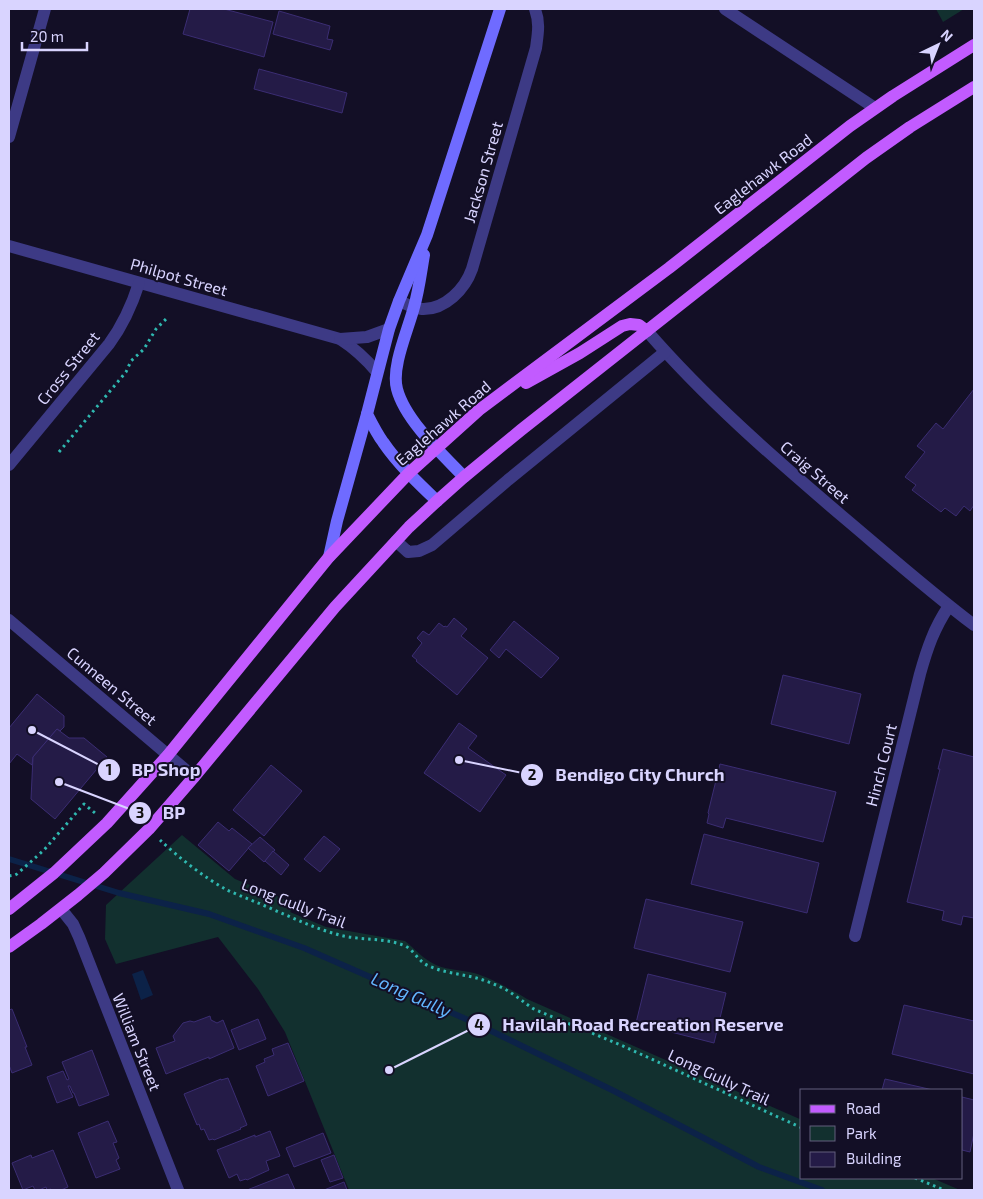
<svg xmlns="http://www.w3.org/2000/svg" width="983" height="1199" viewBox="0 0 983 1199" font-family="'Exo 2',sans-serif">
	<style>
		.green { fill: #12302f }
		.water { fill: #0c2248 }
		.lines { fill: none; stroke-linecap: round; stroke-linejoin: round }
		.stream { stroke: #0c2248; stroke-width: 6 }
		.building { fill: #241b47; stroke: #3b2d73 }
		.path { stroke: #2fb8b0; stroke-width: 3; stroke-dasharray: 2.5 4; stroke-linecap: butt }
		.street { stroke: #3d3a85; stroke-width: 12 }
		.secondary { stroke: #6f6bff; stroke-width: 12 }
		.primary { stroke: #c25bff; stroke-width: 12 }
		.labels { text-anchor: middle; stroke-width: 4; stroke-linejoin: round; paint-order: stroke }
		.street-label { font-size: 16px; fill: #d9d4ff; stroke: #130f26 }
		.water-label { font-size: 18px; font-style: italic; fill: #62b6ff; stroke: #130f26 }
		.leader { fill: none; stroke: #d9d4ff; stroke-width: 2 }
		.callout-dot { fill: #d9d4ff; stroke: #130f26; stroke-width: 2 }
		.mark-label { font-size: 15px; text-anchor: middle; font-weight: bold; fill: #111 }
		.callout-label { font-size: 18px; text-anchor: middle; font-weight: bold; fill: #d9d4ff; stroke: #130f26; stroke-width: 4; stroke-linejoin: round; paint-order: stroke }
	</style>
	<rect width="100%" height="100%" fill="#130f26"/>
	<!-- green -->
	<g class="green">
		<path d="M936 9H964L943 22Z"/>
		<path d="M182 835 235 879 296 904 290 912 326 927 405 941C415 949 423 959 436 965 448 970 462 970 474 973 491 978 512 990 527 999L802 1120V1178H932L960 1190H349L285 1032 258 989 218 937 116 964 105 939 106 905Z"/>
	</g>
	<!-- water -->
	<path class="water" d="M143 970 153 995 141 1000 132 974Z"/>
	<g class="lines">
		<!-- stream -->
		<path class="stream" d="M9 859 119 893 209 914 304 948 475 1023 614 1091 759 1167 822 1190"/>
	</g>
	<!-- building -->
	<g class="building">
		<path d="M190 9H224L273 22 264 57 183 34Z"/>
		<path d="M279 11 330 26 327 39 333 40 330 50 273 34Z"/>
		<path d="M259 69 347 93 342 113 254 89Z"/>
		<path d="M974 389V505L970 511 964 506 956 516 945 508 941 512 912 490 916 485 905 477 925 452 917 446 936 423 943 429Z"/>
		<path d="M454 618 467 629 461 636 488 658 457 695 416 661 417 660 412 656 422 643 417 638 423 631 429 635 439 623 444 627 445 626 447 627Z"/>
		<path d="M514 621 559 658 541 678 506 649 499 658 490 650Z"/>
		<path d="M783 675 861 694 849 744 771 724Z"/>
		<path d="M37 694 64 716V727L60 731 57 729 33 757 32 765 17 754 9 764V728Z"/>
		<path d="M459 723 477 736 468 748 506 775 480 812 424 773Z"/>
		<path d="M57 729 69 738H84L107 757 55 819 31 799 33 757Z"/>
		<path d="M943 749 974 757V918L963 916 961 925 942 920 944 911 907 902 940 769H938Z"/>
		<path d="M720 764 836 792 823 842 726 818 723 828 707 823 709 814 708 813Z"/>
		<path d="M271 765 302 791 264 836 233 810Z"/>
		<path d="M218 822 229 831 232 828 252 844 229 871 198 845Z"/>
		<path d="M704 834 819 863 807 913 691 884Z"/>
		<path d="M324 836 340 849 320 872 304 859Z"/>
		<path d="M260 837 275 850 264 862 248 848Z"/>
		<path d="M273 851 289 865 281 875 265 861Z"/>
		<path d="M646 899 743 922 730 972 634 948Z"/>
		<path d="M648 974 726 993 714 1043 636 1023Z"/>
		<path d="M904 1005 974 1021V1074L892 1054Z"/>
		<path d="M12 1009 27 1047H25L32 1065 12 1073 9 1065V1010Z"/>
		<path d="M210 1016 211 1020 217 1023 223 1020 234 1048 209 1059V1057L166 1074 156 1048 175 1041 173 1036 183 1023 190 1021 194 1022Z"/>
		<path d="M258 1019 266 1039 239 1050 231 1030Z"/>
		<path d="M288 1043 304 1081 268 1096 256 1066 265 1062 264 1059 274 1055 272 1049Z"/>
		<path d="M92 1050 109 1095 79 1106 74 1093H73L70 1086H68L73 1097 57 1103 47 1077 63 1071 67 1080 69 1079 62 1062Z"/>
		<path d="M228 1078 247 1125 240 1128 241 1129 214 1140 213 1139 209 1140 204 1129 201 1130 199 1124 197 1125 184 1094 221 1079V1080Z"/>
		<path d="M885 1079 933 1090H882Z"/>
		<path d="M962 1097 974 1100V1133L970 1152 962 1150Z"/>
		<path d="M108 1121 117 1142 113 1143 119 1158 116 1160 120 1169 96 1178 78 1133Z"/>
		<path d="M270 1131 280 1156 266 1161 269 1170 247 1180 246 1179 240 1181 237 1174 229 1178 217 1150 255 1135V1137Z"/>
		<path d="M323 1133 331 1153 294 1167 286 1148Z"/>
		<path d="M53 1150 68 1187 61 1190H52L51 1189 47 1190 46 1187 39 1190H35L33 1186 23 1190 12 1163 31 1155 32 1158Z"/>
		<path d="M334 1155 343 1178 330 1182 321 1160Z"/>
		<path d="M288 1174 295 1190H247Z"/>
		<path d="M344 1182 347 1190H324Z"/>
	</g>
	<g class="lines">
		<!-- path -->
		<g class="path">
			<path d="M59 452 126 372 131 361 144 349 156 329 166 319"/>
			<path d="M160 840C178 857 205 878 227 890 242 897 257 902 272 909 293 918 314 928 336 934 358 941 381 937 403 945 414 949 418 962 429 966 446 974 466 974 483 980 494 984 505 988 514 995 522 1000 528 1006 536 1010L623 1046 802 1128"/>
			<path d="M9 876 15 875 17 874 44 850 84 804 95 813"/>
			<path d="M915 1178 944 1190"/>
		</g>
		<!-- street -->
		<g class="street">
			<path d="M725 9 875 108"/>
			<path d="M9 137 45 9"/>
			<path d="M9 246 340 339C354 348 366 359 377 372"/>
			<path d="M399 301C406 304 414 308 422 309 445 310 465 289 472 269L536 48C538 33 540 23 535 9"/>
			<path d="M647 331C706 399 774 458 842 516 886 553 929 591 974 625"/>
			<path d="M340 339 367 337 389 329"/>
			<path d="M9 465 109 344C123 325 132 305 139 283"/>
			<path d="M396 541 408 552 419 551 432 545 508 480 665 352"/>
			<path d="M9 620 194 777"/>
			<path d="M61 909 73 924 79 937 178 1190"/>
			<path d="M855 936 920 674C927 649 934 628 949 606"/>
		</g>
		<!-- secondary -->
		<g class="secondary">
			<path d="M424 255C421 272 419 290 414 307 408 330 391 367 397 389 405 420 442 454 464 477"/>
			<path d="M437 501C418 483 398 464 383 442 377 434 372 424 367 414L389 329 399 301 427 235 500 9"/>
			<path d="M329 557 337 521 367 414"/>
		</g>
		<!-- primary -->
		<g class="primary">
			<path d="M526 383 580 353 622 326 630 324 639 325 647 331"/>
			<path d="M9 909 54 873 107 823 168 755 329 557 409 473 479 410 669 268 850 126 893 96 974 45"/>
			<path d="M9 947 41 924 78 895 104 873 149 829 194 777 335 607 409 527 437 501 464 477 521 430 866 158 910 127 974 87"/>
		</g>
	</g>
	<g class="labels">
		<!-- street labels -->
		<g class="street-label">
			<text transform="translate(483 172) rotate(-74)" y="6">Jackson Street</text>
			<text transform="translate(763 174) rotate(-38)" y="6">Eaglehawk Road</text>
			<text transform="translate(179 277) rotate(16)" y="6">Philpot Street</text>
			<text transform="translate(68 368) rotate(-51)" y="6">Cross Street</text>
			<text transform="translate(443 423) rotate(-41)" y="6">Eaglehawk Road</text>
			<text transform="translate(815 472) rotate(41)" y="6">Craig Street</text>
			<text transform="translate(112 686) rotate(40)" y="6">Cunneen Street</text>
			<text transform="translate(881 765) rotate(-76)" y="6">Hinch Court</text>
			<text transform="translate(294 903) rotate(21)" y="6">Long Gully Trail</text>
			<text transform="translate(137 1042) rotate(68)" y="6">William Street</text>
			<text transform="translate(719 1077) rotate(25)" y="6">Long Gully Trail</text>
		</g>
		<!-- water labels -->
		<g class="water-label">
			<text transform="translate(411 995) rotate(24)" y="6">Long Gully</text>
		</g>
	</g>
	<!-- callouts -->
	<path class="leader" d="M32 730L109 770M459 760L532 775M59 782L140 813M389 1070L479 1025"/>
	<g class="callout-dot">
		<circle cx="32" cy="730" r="5"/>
		<circle cx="459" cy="760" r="5"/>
		<circle cx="59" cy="782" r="5"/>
		<circle cx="389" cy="1070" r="5"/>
		<circle cx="109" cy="770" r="12"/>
		<circle cx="532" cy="775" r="12"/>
		<circle cx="140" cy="813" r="12"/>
		<circle cx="479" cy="1025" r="12"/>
	</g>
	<g class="mark-label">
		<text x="109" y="775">1</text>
		<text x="532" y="780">2</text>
		<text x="140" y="818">3</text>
		<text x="479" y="1030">4</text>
	</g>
	<g class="callout-label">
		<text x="166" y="776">BP Shop</text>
		<text x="640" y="781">Bendigo City Church</text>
		<text x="174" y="819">BP</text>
		<text x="643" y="1031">Havilah Road Recreation Reserve</text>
	</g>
	<!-- border -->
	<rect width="983" height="1199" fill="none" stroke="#d9d4ff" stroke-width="20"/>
	<!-- legend -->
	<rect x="800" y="1089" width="162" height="90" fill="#130f26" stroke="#625e7d"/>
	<rect x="810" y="1105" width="25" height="8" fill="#c25bff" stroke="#625e7d"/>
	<text x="846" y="1114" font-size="15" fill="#d9d4ff">Road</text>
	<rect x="810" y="1126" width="25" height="15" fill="#12302f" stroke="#625e7d"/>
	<text x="846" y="1139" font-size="15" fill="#d9d4ff">Park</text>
	<rect x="810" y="1152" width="25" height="15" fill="#241b47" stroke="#625e7d"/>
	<text x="846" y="1164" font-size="15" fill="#d9d4ff">Building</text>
	<!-- north arrow -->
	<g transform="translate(938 45) rotate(43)" stroke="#130f26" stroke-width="4" paint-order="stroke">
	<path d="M0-4L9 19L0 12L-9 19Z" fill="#d9d4ff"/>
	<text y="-8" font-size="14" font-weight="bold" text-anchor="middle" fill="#d9d4ff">N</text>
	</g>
	<!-- scale -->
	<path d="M22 42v8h65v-8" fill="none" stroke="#d9d4ff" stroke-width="2.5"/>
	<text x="30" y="42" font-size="15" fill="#d9d4ff" stroke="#130f26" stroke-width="4" paint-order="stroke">20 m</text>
</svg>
